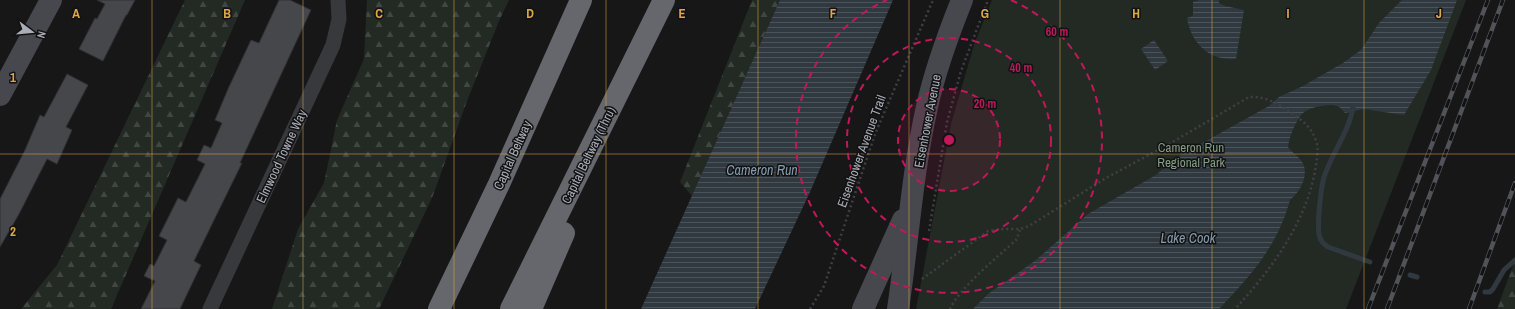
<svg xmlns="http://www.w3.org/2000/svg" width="1515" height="309" viewBox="0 0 1515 309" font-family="'Archivo Narrow',sans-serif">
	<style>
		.forest { fill: url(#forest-firs) }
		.park { fill: #232a24 }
		.water { fill: url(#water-rules) }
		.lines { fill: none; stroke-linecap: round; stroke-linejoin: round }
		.stream { stroke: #313940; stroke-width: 5 }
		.building { fill: #46474b; stroke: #313134 }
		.path { stroke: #3e4044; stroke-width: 2.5; stroke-dasharray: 2 3; stroke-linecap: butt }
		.street { stroke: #38393d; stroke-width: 15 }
		.secondary { stroke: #46484d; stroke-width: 22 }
		.highway { stroke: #65676d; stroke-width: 22 }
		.rail-casing { stroke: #515358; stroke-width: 4.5 }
		.rail { stroke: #121213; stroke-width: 3; stroke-dasharray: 9; stroke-linecap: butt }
		.grid { fill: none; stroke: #dda84a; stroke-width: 1; stroke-opacity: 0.55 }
		.ring { fill: none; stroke: #c2185b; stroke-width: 2; stroke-dasharray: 7 5 }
		.labels { text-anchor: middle; stroke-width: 3; stroke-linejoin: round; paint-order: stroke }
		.street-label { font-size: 13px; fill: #aaaeb7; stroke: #121213 }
		.park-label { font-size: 13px; fill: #849f85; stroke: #121213 }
		.water-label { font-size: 14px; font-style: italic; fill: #859cae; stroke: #121213 }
		.grid-label { font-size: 13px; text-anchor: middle; font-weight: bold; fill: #dda84a; stroke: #121213; stroke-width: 3; stroke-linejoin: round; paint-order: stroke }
		.centre { fill: #c2185b; stroke: #121213; stroke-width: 2 }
		.ring-label { font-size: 12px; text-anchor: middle; font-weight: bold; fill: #c2185b; stroke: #121213; stroke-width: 3; stroke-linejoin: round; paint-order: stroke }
	</style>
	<defs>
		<pattern id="forest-firs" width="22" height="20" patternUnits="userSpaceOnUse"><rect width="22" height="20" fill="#232a24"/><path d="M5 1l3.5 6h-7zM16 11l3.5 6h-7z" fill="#404642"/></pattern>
		<pattern id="water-rules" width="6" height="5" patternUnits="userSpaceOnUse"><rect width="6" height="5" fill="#313940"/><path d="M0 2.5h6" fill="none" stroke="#4c5359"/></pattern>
	</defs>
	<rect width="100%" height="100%" fill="#171718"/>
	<!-- forest -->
	<g class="forest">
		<path d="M185 0H245L111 309H21L57 265Z"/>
		<path d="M367 0H509L499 21 467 101 432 198 379 309H272L298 229 324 183 337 120 364 59Z"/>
		<path d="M752 0H780L692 196 680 182Z"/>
		<path d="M1515 260V309H1497Z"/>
	</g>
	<!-- park -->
	<path class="park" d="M992 0H1466L1346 309H916L951 124 974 45Z"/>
	<!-- water -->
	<g class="water">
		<path d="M780 0H893L810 192 755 309H641Z"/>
		<path d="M1199 0H1219V3L1225 6 1244 10 1236 59C1209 61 1191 43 1187 18L1193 16V2Z"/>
		<path d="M1402 0H1457L1431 70 1404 115 1364 109 1345 113C1343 111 1341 108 1339 107 1332 102 1309 107 1303 113 1296 120 1289 137 1288 147 1292 152 1295 154 1299 158 1312 171 1301 191 1290 200 1277 247 1251 275 1219 309H973L988 294 1036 260 1088 214 1156 175 1177 157 1269 106 1279 97 1303 86 1343 63 1361 50 1379 23Z"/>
		<path d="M1154 40 1168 61 1155 70 1141 49Z"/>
	</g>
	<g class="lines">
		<!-- stream -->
		<g class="stream">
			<path d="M1353 107C1349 132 1332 153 1324 177 1321 188 1316 229 1320 238 1322 243 1324 244 1328 247L1370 262"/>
			<path d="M1410 275 1417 277"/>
			<path d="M1485 292H1490L1493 289 1504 270 1515 260"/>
		</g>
	</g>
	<!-- building -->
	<g class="building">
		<path d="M97 0H135L127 15H126L103 61 79 49 95 18 97 19 105 4Z"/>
		<path d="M279 0H290L311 10 240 163H242L194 261 201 265 180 309H141L155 281 144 276 150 264 154 266 167 240 159 236 178 198 186 202 205 164 197 160 204 145 211 148 222 123 215 120 228 89 251 40 259 43Z"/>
		<path d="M67 74 88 85 66 127 72 130 57 164 47 159 19 214 0 247V199L25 150 40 115 44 117Z"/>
	</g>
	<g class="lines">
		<!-- path -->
		<g class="path">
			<path d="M929 231 947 122 961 71 988 0"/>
			<path d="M922 279 988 231 1004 229H1020L1029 226 1106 178 1171 143 1249 97C1267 96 1278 104 1293 114 1303 121 1312 128 1316 141 1319 148 1317 158 1316 165 1308 220 1272 269 1235 309"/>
			<path d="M810 309 824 286 875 134 933 0"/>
			<path d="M950 309C960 287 999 256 1017 239L1020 229"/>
		</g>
		<!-- street -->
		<path class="street" d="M210 309 333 45 339 19 338 0"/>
		<!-- secondary -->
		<g class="secondary">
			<path d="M0 95 51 0"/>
			<path d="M863 309 903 220"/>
			<path d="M898 309C908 242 912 173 927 107 935 70 948 35 962 0"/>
		</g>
		<!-- highway -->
		<g class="highway">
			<path d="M439 309 499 184 581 0"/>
			<path d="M511 309 664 0"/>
			<path d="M531 309 564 233"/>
		</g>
		<!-- rail casing -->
		<g class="rail-casing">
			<g id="rail">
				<path d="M1368 309 1488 0"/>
				<path d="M1387 309 1503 0"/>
				<path d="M1469 309 1515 183"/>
			</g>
		</g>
		<!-- rail -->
		<use href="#rail" class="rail"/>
	</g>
	<!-- grid -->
	<path class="grid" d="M152 0V309M303 0V309M454 0V309M606 0V309M758 0V309M909 0V309M1060 0V309M1212 0V309M1364 0V309M0 154H1515"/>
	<!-- distance rings -->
	<circle cx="949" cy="140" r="51" fill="#c2185b" fill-opacity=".12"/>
	<g class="ring">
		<circle cx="949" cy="140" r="51"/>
		<circle cx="949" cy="140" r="102"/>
		<path d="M1011 0A153 153 0 1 1 887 0"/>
	</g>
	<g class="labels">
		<!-- street labels -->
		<g class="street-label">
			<text transform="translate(927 121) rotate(-79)" y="5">Eisenhower Avenue</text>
			<text transform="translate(861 151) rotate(-70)" y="5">Eisenhower Avenue Trail</text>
			<text transform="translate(512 155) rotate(-66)" y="5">Capital Beltway</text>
			<text transform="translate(588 155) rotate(-64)" y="5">Capital Beltway (Thru)</text>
			<text transform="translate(281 156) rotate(-65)" y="5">Elmwood Towne Way</text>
		</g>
		<!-- park labels -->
		<g class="park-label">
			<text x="1191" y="152">Cameron Run<tspan x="1191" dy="15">Regional Park</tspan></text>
		</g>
		<!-- water labels -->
		<g class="water-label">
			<text x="762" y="175">Cameron Run</text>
			<text x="1188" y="243">Lake Cook</text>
		</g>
	</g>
	<g class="grid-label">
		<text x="76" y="18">A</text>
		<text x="227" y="18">B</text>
		<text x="379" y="18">C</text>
		<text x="530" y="18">D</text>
		<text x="682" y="18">E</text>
		<text x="833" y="18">F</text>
		<text x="985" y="18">G</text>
		<text x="1136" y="18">H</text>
		<text x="1288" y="18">I</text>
		<text x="1439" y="18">J</text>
		<text x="13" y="82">1</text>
		<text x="13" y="236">2</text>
	</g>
	<circle cx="949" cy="140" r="6" class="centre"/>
	<g class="ring-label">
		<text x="1057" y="36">60 m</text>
		<text x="1021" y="72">40 m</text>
		<text x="985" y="108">20 m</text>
	</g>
	<!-- north arrow -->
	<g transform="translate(32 32) rotate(106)" stroke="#121213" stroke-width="3" paint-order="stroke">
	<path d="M0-3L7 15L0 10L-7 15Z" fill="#aaaeb7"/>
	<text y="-6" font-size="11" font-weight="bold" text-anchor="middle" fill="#aaaeb7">N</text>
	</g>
</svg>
